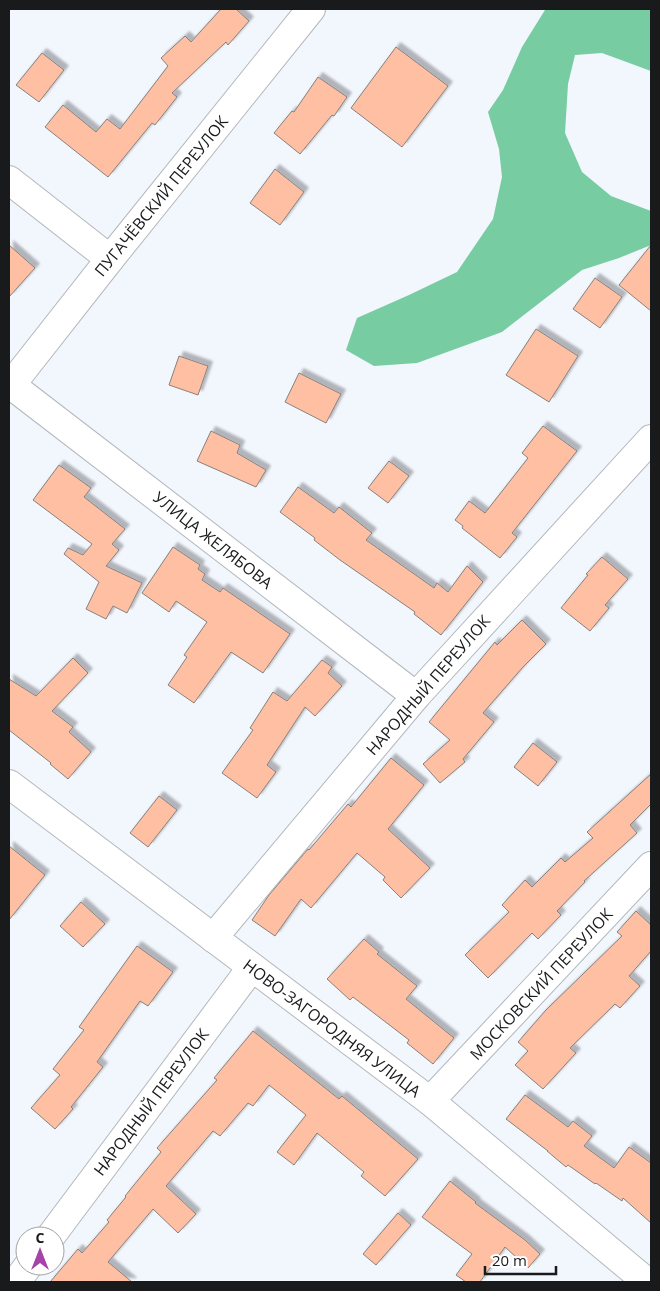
<svg xmlns="http://www.w3.org/2000/svg" width="660" height="1291" viewBox="0 0 660 1291" font-family="'Open Sans',sans-serif">
	<style>
		.forest { fill: #77cca1 }
		.building { fill: #febfa2; stroke: #88817e; filter: url(#shadow) }
		.lines { fill: none; stroke-linecap: round; stroke-linejoin: round }
		.minor-casing { stroke: #b3b7be; stroke-width: 30 }
		.minor { stroke: #fff; stroke-width: 28 }
		.labels { text-anchor: middle; stroke-width: 5; stroke-linejoin: round; paint-order: stroke }
		.street-label { font-size: 16px; fill: #191a1c; stroke: #fff }
	</style>
	<defs>
		<filter id="shadow"><feDropShadow dx="4.5" dy="-4.5" stdDeviation="1" flood-color="#0004"/></filter>
	</defs>
	<rect width="100%" height="100%" fill="#f2f6fd"/>
	<!-- forest -->
	<path class="forest" d="M548 9H651V71L602 53 575 55 568 84 565 133 582 172 611 196 651 211V245L619 258 582 270 502 332 417 363 374 366 346 350 357 318 409 295 457 272 493 219 502 177 499 149 488 112 503 90 522 47 545 10Z"/>
	<!-- building -->
	<g class="building">
		<path d="M221 9H236L249 21 228 45 226 42 172 93 177 97 155 125 152 123 108 177 45 127 63 105 96 132 107 119 120 129 168 66 161 58 185 36 191 42Z"/>
		<path d="M396 47 448 86 402 147 351 108Z"/>
		<path d="M42 53 64 70 39 102 16 85Z"/>
		<path d="M318 77 347 97 334 116 332 115 300 154 274 133 292 111 294 112Z"/>
		<path d="M275 169 304 192 280 225 250 203Z"/>
		<path d="M9 245 35 268 9 297Z"/>
		<path d="M651 245V311L619 285Z"/>
		<path d="M595 278 622 297 600 328 573 309Z"/>
		<path d="M536 329 578 356 549 402 506 375Z"/>
		<path d="M179 356 208 366 198 395 169 385Z"/>
		<path d="M299 373 341 394 326 423 285 402Z"/>
		<path d="M543 426 577 451 512 533 517 537 500 558 462 528 463 526 455 520 469 501 485 513 528 458 522 453Z"/>
		<path d="M211 431 240 445 237 453 266 470 256 487 197 461Z"/>
		<path d="M389 461 409 476 388 503 368 488Z"/>
		<path d="M59 465 91 488 84 497 125 529 112 544 119 550 106 566 142 583 127 613 113 606 106 619 86 609 99 582 64 554 68 548 83 555 92 544 33 500Z"/>
		<path d="M298 487 334 513 339 507 372 533 366 540 434 588 437 583 448 592 467 566 483 582 441 635 414 614 415 612 340 560 314 540 315 538 280 512Z"/>
		<path d="M173 547 200 565 198 569 205 574 202 580 220 592 223 588 290 634 263 673 231 652 194 703 168 685 187 657 184 655 207 622 176 601 169 612 142 593Z"/>
		<path d="M602 557 628 579 605 605 609 608 590 631 561 608 588 575 586 574Z"/>
		<path d="M522 620 546 644 523 667 483 713 494 722 463 759 465 762 440 783 423 764 450 740 429 722 495 642 497 645Z"/>
		<path d="M73 658 88 673 52 711 73 727 69 732 91 752 68 779 50 764 51 763 9 730V679L36 696Z"/>
		<path d="M322 660 332 667 328 673 342 686 315 716 305 707 267 765 276 772 257 798 222 773 253 730 250 728 273 692 287 701Z"/>
		<path d="M533 743 557 762 538 786 514 767Z"/>
		<path d="M391 758 424 785 388 829 430 868 401 898 383 880 385 877 357 853 311 908 301 899 275 936 252 920 269 895 308 849 309 850 348 804 351 807Z"/>
		<path d="M651 774V804L630 825 637 833 584 881 585 882 557 911 561 915 538 939 532 933 488 978 465 955 509 912 502 905 525 880 532 887 561 858 565 862 593 838 587 832Z"/>
		<path d="M159 796 177 810 148 847 130 833Z"/>
		<path d="M9 846 45 875 9 920Z"/>
		<path d="M81 902 105 924 83 947 60 926Z"/>
		<path d="M636 911 651 925V951L629 976 640 986 620 1008 615 1004 570 1048 576 1053 543 1089 515 1065 528 1051 518 1042 546 1010 622 936 617 932Z"/>
		<path d="M364 939 379 952 377 954 417 986 406 999 454 1038 433 1064 407 1043 409 1040 353 997 350 1000 327 979Z"/>
		<path d="M137 946 173 972 148 1006 140 1001 97 1062 103 1067 71 1107 73 1109 55 1129 31 1108 60 1075 53 1069 84 1030 79 1027Z"/>
		<path d="M253 1031 339 1099 342 1096 418 1159 385 1196 361 1176 364 1172 317 1133 294 1165 277 1152 306 1115 269 1085 253 1106 248 1103 220 1136 213 1131 166 1186 196 1214 178 1233 153 1209 108 1262 132 1282H50L78 1249 82 1253 109 1222 107 1220 126 1197 125 1196 161 1152 157 1148 217 1080 214 1078Z"/>
		<path d="M525 1095 568 1127 573 1121 592 1136 584 1146 614 1168 629 1147 651 1163V1223L623 1198 622 1201 596 1183 595 1184 568 1165 566 1167 547 1151H548L506 1119Z"/>
		<path d="M450 1181 476 1202 475 1203 525 1240 540 1254 528 1268 505 1247 480 1282H466L456 1275 472 1254 422 1217Z"/>
		<path d="M398 1213 411 1225 376 1265 363 1254Z"/>
	</g>
	<g class="lines">
		<!-- minor casing -->
		<g class="minor-casing">
			<g id="minor">
				<path d="M311 9 110 259 11 385 416 696"/>
				<path d="M9 180 110 259"/>
				<path d="M9 784 430 1101 647 1282"/>
				<path d="M213 938 416 696 651 439"/>
				<path d="M430 1101 651 866"/>
				<path d="M51 1236 252 967"/>
				<path d="M16 1282 28 1266"/>
			</g>
		</g>
		<!-- minor -->
		<use href="#minor" class="minor"/>
	</g>
	<g class="labels">
		<!-- street labels -->
		<g class="street-label">
			<text transform="translate(161 196) rotate(-51)" y="6">ПУГАЧЁВСКИЙ ПЕРЕУЛОК</text>
			<text transform="translate(213 540) rotate(38)" y="6">УЛИЦА ЖЕЛЯБОВА</text>
			<text transform="translate(428 685) rotate(-49)" y="6">НАРОДНЫЙ ПЕРЕУЛОК</text>
			<text transform="translate(541 984) rotate(-47)" y="6">МОСКОВСКИЙ ПЕРЕУЛОК</text>
			<text transform="translate(332 1028) rotate(37)" y="6">НОВО-ЗАГОРОДНЯЯ УЛИЦА</text>
			<text transform="translate(151 1102) rotate(-53)" y="6">НАРОДНЫЙ ПЕРЕУЛОК</text>
		</g>
	</g>
	<!-- border -->
	<rect width="660" height="1291" fill="none" stroke="#191a1c" stroke-width="20"/>
	<!-- north arrow -->
	<g transform="translate(40 1251)"><circle r="24" fill="#ffffff" stroke="#a3a3a4"/>
	<path d="M0-4L9 19L0 12L-9 19Z" fill="#a643a9"/>
	<text y="-8" font-size="14" font-weight="bold" text-anchor="middle" fill="#191a1c">С</text>
	</g>
	<!-- scale -->
	<path d="M485 1266v8h71v-8" fill="none" stroke="#191a1c" stroke-width="2.5"/>
	<text x="492" y="1266" font-size="15" fill="#191a1c" stroke="#ffffff" stroke-width="4" paint-order="stroke">20 m</text>
</svg>
